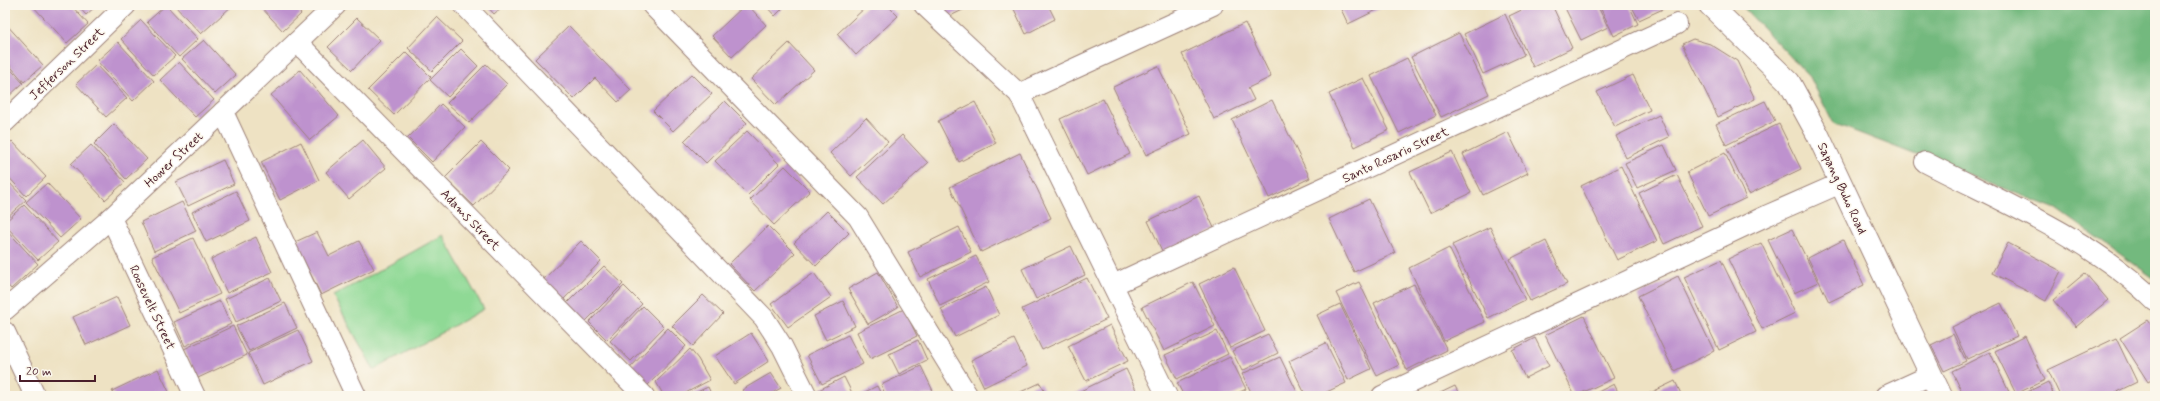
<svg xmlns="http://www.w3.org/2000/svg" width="2160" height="401" viewBox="0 0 2160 401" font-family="Mynerve,sans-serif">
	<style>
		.green { fill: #8fd995; stroke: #6c7c60 }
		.forest { fill: #73b97e; stroke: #5e6c54 }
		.building { fill: #be92ce }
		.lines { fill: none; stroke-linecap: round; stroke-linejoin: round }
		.minor-casing { stroke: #9c8077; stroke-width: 22 }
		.tertiary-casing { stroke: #9c8077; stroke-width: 24 }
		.minor { stroke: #fff; stroke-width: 20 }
		.tertiary { stroke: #fff; stroke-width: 22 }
		.labels { text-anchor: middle; stroke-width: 3; stroke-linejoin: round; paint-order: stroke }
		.street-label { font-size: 13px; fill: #4a1f2b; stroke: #fbf7ec }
	</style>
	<rect width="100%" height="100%" fill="#fbf7ec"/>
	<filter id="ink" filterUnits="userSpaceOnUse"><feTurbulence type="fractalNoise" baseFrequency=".025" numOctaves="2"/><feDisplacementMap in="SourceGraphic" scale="8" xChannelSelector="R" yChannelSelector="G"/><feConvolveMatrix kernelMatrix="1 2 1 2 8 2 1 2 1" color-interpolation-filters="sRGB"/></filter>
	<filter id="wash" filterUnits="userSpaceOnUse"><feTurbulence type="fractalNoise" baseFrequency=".012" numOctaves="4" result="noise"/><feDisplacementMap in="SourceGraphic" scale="16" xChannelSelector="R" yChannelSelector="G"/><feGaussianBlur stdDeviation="0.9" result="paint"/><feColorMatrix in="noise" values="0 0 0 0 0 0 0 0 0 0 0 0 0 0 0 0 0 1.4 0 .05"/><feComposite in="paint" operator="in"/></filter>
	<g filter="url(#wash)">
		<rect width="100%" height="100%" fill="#eee2c3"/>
		<!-- green -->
		<path class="green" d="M443 235 484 309 374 370 333 296Z"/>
		<!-- forest -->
		<path class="forest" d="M1741 5H2155V279L2057 209 1833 123 1810 77Z"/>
		<g id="blocks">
			<!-- building -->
			<g class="building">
				<path d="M32 5H71L88 24 67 43Z"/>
				<path d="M77 5H97L86 15Z"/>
				<path d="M166 5 198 39 179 57 147 22Z"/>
				<path d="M174 5H233L201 34Z"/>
				<path d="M259 5H293L301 14 283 31Z"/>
				<path d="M486 5H504L494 14Z"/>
				<path d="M745 5H748L766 25 732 57 712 36Z"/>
				<path d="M765 5H786L775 16Z"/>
				<path d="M868 5H887L898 16 856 55 837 34Z"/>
				<path d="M940 5H973L946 18Z"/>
				<path d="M1012 5H1048L1055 19 1026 34Z"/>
				<path d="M1339 5H1387L1348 24Z"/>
				<path d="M1532 5H1552L1572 48 1533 67 1509 16Z"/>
				<path d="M1572 5H1597L1608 27 1581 40 1565 8Z"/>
				<path d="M1599 5H1629L1638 24 1614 36Z"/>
				<path d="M1631 5H1664L1665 8 1639 20Z"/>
				<path d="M1505 14 1524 55 1483 74 1464 34Z"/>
				<path d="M437 17 462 41 432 71 408 48Z"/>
				<path d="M357 18 380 40 352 70 328 47Z"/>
				<path d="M141 20 175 56 154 75 121 39Z"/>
				<path d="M5 23 43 65 24 82 5 60Z"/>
				<path d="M1245 23 1271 77 1248 88 1254 100 1214 119 1182 54Z"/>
				<path d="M569 26 631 90 618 102 595 78 574 99 535 59Z"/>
				<path d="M1459 33 1489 94 1441 117 1411 57Z"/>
				<path d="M1693 39 1710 44 1737 61 1755 99 1718 117 1682 44Z"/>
				<path d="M204 40 236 75 215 94 182 59Z"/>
				<path d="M118 42 154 81 133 101 97 61Z"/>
				<path d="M789 43 814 70 776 105 751 79Z"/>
				<path d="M461 49 478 66 448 97 430 80Z"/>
				<path d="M406 52 431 77 394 115 368 90Z"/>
				<path d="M1407 58 1436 115 1399 133 1371 76Z"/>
				<path d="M179 62 214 100 195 117 160 80Z"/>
				<path d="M5 63 23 83 5 100Z"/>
				<path d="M486 64 507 84 469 123 447 103Z"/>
				<path d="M96 65 127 98 106 117 76 84Z"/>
				<path d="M1158 66 1191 134 1146 155 1113 87Z"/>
				<path d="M300 70 339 116 310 140 271 95Z"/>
				<path d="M692 74 712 94 673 131 653 111Z"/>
				<path d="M1633 75 1650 110 1615 127 1597 92Z"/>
				<path d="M1363 78 1389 130 1355 147 1329 94Z"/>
				<path d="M1103 99 1130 154 1087 175 1060 119Z"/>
				<path d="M1272 100 1310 178 1269 198 1232 120Z"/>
				<path d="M725 101 747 123 706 163 684 141Z"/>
				<path d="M1765 101 1775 121 1726 145 1716 124Z"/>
				<path d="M975 102 996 143 959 162 938 121Z"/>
				<path d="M441 104 465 127 432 162 408 138Z"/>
				<path d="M1659 115 1669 137 1626 158 1616 136Z"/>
				<path d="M866 118 888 142 851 176 830 153Z"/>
				<path d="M114 124 147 159 126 179 94 144Z"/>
				<path d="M1779 124 1801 169 1749 194 1727 149Z"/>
				<path d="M747 131 779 164 748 195 715 161Z"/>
				<path d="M1508 132 1528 173 1483 195 1463 154Z"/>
				<path d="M902 135 928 163 883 204 857 177Z"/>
				<path d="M363 140 386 168 349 199 326 172Z"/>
				<path d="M12 141 46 177 26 196 5 173V147Z"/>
				<path d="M301 142 319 180 280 200 261 162Z"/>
				<path d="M481 142 509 170 474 206 445 178Z"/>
				<path d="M91 145 125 182 105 200 71 164Z"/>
				<path d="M1664 145 1676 170 1637 188 1625 163Z"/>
				<path d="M1452 152 1471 193 1430 213 1410 172Z"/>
				<path d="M1020 153 1051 218 981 252 950 187Z"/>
				<path d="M1725 153 1746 198 1708 216 1687 172Z"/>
				<path d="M223 160 234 184 188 206 176 182Z"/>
				<path d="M785 166 810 191 774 225 750 200Z"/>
				<path d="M1621 166 1657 241 1617 260 1581 186Z"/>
				<path d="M1677 175 1702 226 1664 244 1639 193Z"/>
				<path d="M5 178 26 200 5 219Z"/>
				<path d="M47 183 81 219 60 238 26 202Z"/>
				<path d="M236 191 250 221 206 242 192 212Z"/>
				<path d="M1199 196 1215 230 1164 255 1148 221Z"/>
				<path d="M1369 199 1395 253 1354 272 1329 219Z"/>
				<path d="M182 202 196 231 154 251 141 222Z"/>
				<path d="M24 205 58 242 38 260 5 225V222Z"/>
				<path d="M827 211 849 233 816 266 794 243Z"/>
				<path d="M768 226 795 253 755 291 729 264Z"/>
				<path d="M959 227 971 252 920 277 908 252Z"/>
				<path d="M1490 227 1525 300 1488 318 1452 245Z"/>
				<path d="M5 228 38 264 11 289 5 282Z"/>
				<path d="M1792 229 1818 282 1794 293 1768 240Z"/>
				<path d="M317 232 329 256 359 241 374 269 321 295 295 242Z"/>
				<path d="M256 237 272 272 227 293 211 259Z"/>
				<path d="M193 238 220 294 179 313 152 257Z"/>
				<path d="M1843 240 1864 285 1829 302 1808 258Z"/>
				<path d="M581 241 601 261 562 301 542 281Z"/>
				<path d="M1546 241 1567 284 1530 301 1510 259Z"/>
				<path d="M1761 243 1795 313 1762 329 1728 259Z"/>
				<path d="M2008 243 2061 271 2046 301 1992 273Z"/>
				<path d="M1071 246 1085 275 1036 299 1022 269Z"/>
				<path d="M1449 248 1485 322 1444 341 1409 268Z"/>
				<path d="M976 256 989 282 940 306 928 279Z"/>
				<path d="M1721 260 1756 332 1719 350 1684 277Z"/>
				<path d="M604 266 623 284 585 322 566 304Z"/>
				<path d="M1234 267 1265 331 1230 348 1199 284Z"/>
				<path d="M878 272 898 307 868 324 848 289Z"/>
				<path d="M814 273 831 297 788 327 771 304Z"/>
				<path d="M2085 273 2108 300 2076 327 2053 300Z"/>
				<path d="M1678 276 1714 351 1674 371 1638 296Z"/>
				<path d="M270 278 281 301 236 322 225 299Z"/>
				<path d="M1087 278 1107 319 1042 350 1022 309Z"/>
				<path d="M1193 282 1215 326 1164 351 1142 307Z"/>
				<path d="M1359 282 1399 365 1377 376 1336 293Z"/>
				<path d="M1414 284 1447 350 1407 370 1374 303Z"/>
				<path d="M624 286 642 304 607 340 589 322Z"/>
				<path d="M986 287 999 315 955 337 941 309Z"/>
				<path d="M703 295 723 314 693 346 672 326Z"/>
				<path d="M117 297 130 325 86 345 73 317Z"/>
				<path d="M220 301 231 324 185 346 174 322Z"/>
				<path d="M843 301 855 326 826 340 814 316Z"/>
				<path d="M285 303 297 328 249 351 236 326Z"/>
				<path d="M2001 303 2017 336 1967 359 1952 327Z"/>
				<path d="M1340 304 1371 369 1348 380 1317 315Z"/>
				<path d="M643 306 664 327 631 361 610 341Z"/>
				<path d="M904 309 917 336 870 359 857 332Z"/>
				<path d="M1584 316 1614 378 1575 396 1545 335Z"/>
				<path d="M2148 320 2155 330V378L2148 382 2120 338Z"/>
				<path d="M1110 325 1128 361 1086 381 1068 346Z"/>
				<path d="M233 326 247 355 198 378 184 349Z"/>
				<path d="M668 328 686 346 647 386 629 369Z"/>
				<path d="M298 330 313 361 263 385 248 353Z"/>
				<path d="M1217 331 1228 354 1177 379 1165 355Z"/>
				<path d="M751 333 769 361 734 384 715 356Z"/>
				<path d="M1268 334 1278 353 1242 371 1232 351Z"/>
				<path d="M1953 334 1966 361 1944 371 1931 345Z"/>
				<path d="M848 335 863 364 822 384 807 355Z"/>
				<path d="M2025 336 2045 380 2016 394 1995 351Z"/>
				<path d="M1535 338 1549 366 1525 378 1512 350Z"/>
				<path d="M2116 338 2137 382 2108 396H2060L2048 370Z"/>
				<path d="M1014 339 1027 366 984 387 971 360Z"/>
				<path d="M918 340 927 360 899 374 889 354Z"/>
				<path d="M1326 343 1346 383 1318 396H1306L1289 361Z"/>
				<path d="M690 349 698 359 710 380 680 396H664L656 382Z"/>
				<path d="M1990 352 2009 392 2001 396H1964L1952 371Z"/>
				<path d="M1230 357 1246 389 1232 396H1184L1177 383Z"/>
				<path d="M1280 357 1299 396H1253L1242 374Z"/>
				<path d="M921 366 935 395 886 396 881 385Z"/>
				<path d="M158 369 171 396H115L112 391Z"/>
				<path d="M1126 369 1139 396H1070Z"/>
				<path d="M771 373 781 388 767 396H746L742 390Z"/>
				<path d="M844 377 852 393 846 396H817L815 392Z"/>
				<path d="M1675 381 1682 396H1644Z"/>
				<path d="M2048 382 2054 396H2019Z"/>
				<path d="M1040 383 1047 396H1012Z"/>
				<path d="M1614 384 1620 396H1590Z"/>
				<path d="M877 386 882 396H857Z"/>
				<path d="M1455 386 1460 396H1434Z"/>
				<path d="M708 387 712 396H688Z"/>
			</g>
		</g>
	</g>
	<g filter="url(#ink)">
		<use href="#blocks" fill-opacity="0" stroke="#9c8077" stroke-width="1"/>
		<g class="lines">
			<!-- minor casing -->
			<g class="minor-casing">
				<g id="minor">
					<path d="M464 5 764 318 782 346 807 396"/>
					<path d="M652 5 858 217 968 396"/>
					<path d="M924 5 1019 94 1167 396"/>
					<path d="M297 42 644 396"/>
					<path d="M1019 94 1213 5"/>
					<path d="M223 112 356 396"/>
					<path d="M5 122 126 5"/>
					<path d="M1925 162C2004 203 2091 238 2155 301"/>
					<path d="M111 218 195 396"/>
					<path d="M1113 285 1677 24"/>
					<path d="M5 310 111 218 336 5"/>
					<path d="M5 332 35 396"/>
					<path d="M1382 396 1768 215 1841 183"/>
					<path d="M1885 396 1931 375"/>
				</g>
			</g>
			<!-- tertiary casing -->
			<g class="tertiary-casing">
				<path id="tertiary" d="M1710 5 1789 82 1818 135 1941 396"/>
			</g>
			<!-- minor -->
			<use href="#minor" class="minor"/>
			<!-- tertiary -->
			<use href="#tertiary" class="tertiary"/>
		</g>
	</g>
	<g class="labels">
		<!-- street labels -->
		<g class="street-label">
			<text transform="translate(66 63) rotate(-44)" y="5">Jefferson Street</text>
			<text transform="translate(1395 154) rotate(-25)" y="5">Santo Rosario Street</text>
			<text transform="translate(173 159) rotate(-43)" y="5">Hoover Street</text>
			<text transform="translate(1843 188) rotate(65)" y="5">Sapang Buho Road</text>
			<text transform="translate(471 219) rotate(46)" y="5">Adams Street</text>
			<text transform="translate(153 307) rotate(65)" y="5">Roosevelt Street</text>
		</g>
	</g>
	<!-- margin -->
	<rect width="2160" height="401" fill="none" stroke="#fbf7ec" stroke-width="20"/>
	<!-- scale -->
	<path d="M20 375v6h75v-6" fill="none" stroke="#4a1f2b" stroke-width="2"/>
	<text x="26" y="375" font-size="12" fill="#4a1f2b" stroke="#fbf7ec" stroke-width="3" paint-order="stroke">20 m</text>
</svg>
